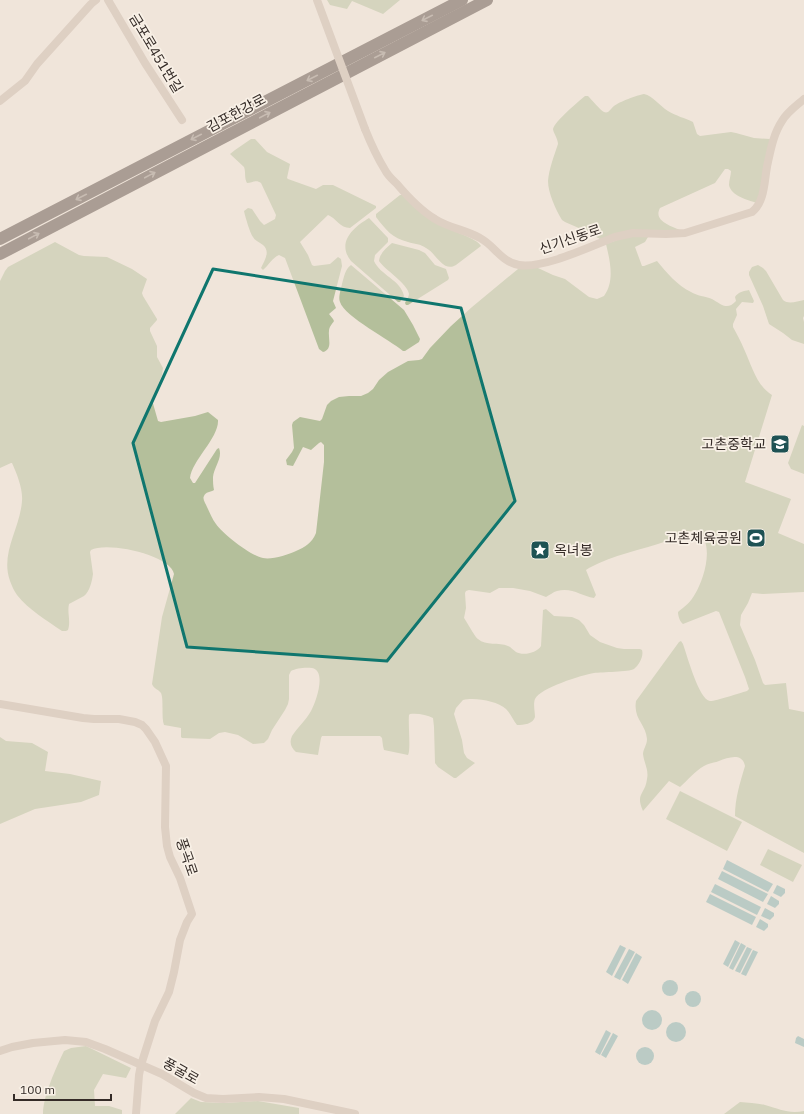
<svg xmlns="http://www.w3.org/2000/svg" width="804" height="1114" viewBox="0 0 804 1114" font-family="'IBM Plex Sans','Noto Sans KR',sans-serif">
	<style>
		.green { fill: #b4bf9b }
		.water { fill: #7aacac }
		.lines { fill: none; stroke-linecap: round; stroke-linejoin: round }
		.street { stroke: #c8b5a7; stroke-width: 8 }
		.highway { stroke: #55453e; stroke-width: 12 }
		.street-bridge { stroke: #c8b5a7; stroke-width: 8 }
		.oneway { stroke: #968981 }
		.marked { fill: none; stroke: #0f766e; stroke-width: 3; stroke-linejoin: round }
		.labels { text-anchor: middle; stroke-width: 3.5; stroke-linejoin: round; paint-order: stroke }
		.street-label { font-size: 14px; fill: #342b27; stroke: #f8f0e6 }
		.poi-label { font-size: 14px; fill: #342b27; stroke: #f8f0e6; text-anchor: end }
	</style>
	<rect width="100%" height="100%" fill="#f0e5da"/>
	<!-- green -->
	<g class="green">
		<path d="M327 0H400L383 14 352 1 347 9 330 5Z"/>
		<path d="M644 94C653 96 660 106 668 111 676 116 685 118 693 122L697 134 700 136 731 132 736 133 754 138 770 139 760 192 757 203C748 200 731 196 729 185 729 180 731 175 731 171L728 169H725L715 183 660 208C653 221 671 226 680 230L600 239 581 229 565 222 562 220C556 210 548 193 548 181 549 169 554 156 558 144 558 139 553 132 553 129 555 121 578 102 585 96H588C592 100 600 110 604 112 609 114 611 108 614 106 619 102 637 95 644 94Z"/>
		<path d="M251 139H255L267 152 290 164 287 178 288 179 316 189 323 185H333L376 206V208L350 228C340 228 336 218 328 215L300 242 308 255 312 265 314 266 330 264 338 257 341 259 342 266 333 301 336 308 329 314 333 319 334 321C332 324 329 327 329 331 328 339 333 349 323 352L319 349 285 258 279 255C272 258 269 265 263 270L261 268C264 261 271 252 263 245 259 242 255 241 253 237 250 233 245 216 244 211L248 208 252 209 260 221 264 225 266 224 275 219 276 215 261 183C256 179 252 183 247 183 244 178 246 172 244 167L230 154 235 150Z"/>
		<path d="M400 195H402C414 204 428 217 441 225 451 231 477 238 481 246L456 265C443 273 436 253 426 248 421 244 414 244 408 242 392 238 386 230 376 217V214Z"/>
		<path d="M369 218 388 238V242L375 255 374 261C380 275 401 280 404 296L400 302H398L351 261C336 242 354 227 369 218Z"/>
		<path d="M626 237H648L645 242 635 247 642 266H644L657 261C667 273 677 285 691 292 697 296 705 296 712 299 721 304 727 311 736 301L735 297C738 292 744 291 749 290L754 301 753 303 742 302 736 309 737 315 733 324V327C737 334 741 342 744 349 752 366 756 385 772 395L745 482 791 499 778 533 804 544V592L763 594 752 593 748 603 741 615 740 625 755 660 763 683 765 685 786 683 789 709 804 712V853L735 816C735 798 740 783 745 766 742 752 728 758 719 761 714 763 709 763 704 766 695 771 688 780 680 787L669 781 643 811C635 793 645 795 647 779 649 770 644 763 643 754 643 749 647 745 647 739 646 724 633 719 636 701L679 642 681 641 683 644C687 655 699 700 710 701 717 701 739 693 747 691L749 689 745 677 719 612 716 611 683 624C680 622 678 616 678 612 684 607 691 602 695 594 704 579 716 542 696 530 685 531 677 538 667 541 641 550 613 555 589 568L586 570 596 595 594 598C581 596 572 587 557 591 553 592 550 595 546 597L530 591 513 588H499L490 593 469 590 466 591 465 593 466 608 464 618C467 622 475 637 478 639 486 646 499 642 508 646 511 647 513 650 516 652 523 656 537 653 541 646L543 610 546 609 554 616 572 617 579 620 584 625 590 635 600 642 617 648 624 649H640L642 650C644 656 639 665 634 669 629 672 602 672 594 673 582 675 540 688 535 699 533 704 535 712 535 717 533 724 524 725 517 725 513 720 511 714 506 709 497 701 475 697 463 700L456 708 454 714 462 740 464 753 467 758 475 763 456 778H454L438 767 435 763 434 727 433 718C427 715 418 713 410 714L409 715C408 724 411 750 408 755L384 750 383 746 382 738 380 736H322L321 738 318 755 296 752C291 748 289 742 292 736 298 727 306 720 311 711 316 702 327 671 312 668 306 667 296 668 291 671L289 675V699L288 704 285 710 272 730 268 739 264 743 253 744 238 735 225 732 219 733 210 739 182 738 181 737V728L164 725C161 717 164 700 161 693 158 689 154 689 152 684L162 617 174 574C171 555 107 541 91 550L90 552 93 574C92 581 90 591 84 596 79 599 74 601 69 604 67 613 71 621 68 630L66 631H62C46 620 29 610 17 595 14 591 12 586 10 581 0 553 20 529 22 501 23 489 17 474 12 463H11L0 468V281L5 271 8 267 55 242 79 255 84 256 107 257 132 269 147 279 142 293 143 296 157 319V320L150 328V331L157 346V357L163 368 162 375 152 400 158 421 161 422 195 416 208 412 218 420C219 438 192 460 190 478L193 483H195L217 449 219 448C223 458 214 467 213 477 213 481 213 486 214 490 211 492 205 492 204 496 202 499 206 504 207 507 210 513 212 519 216 524 223 534 251 556 263 558 271 560 288 555 296 551 305 547 312 543 316 533L324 462V445L321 442 319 443 311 450 303 447 293 466 287 465 286 460 292 452 294 448 292 425 293 422 300 417 320 421 322 419 327 405 331 401 339 397 349 396H361L368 393 373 389 379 380 388 372 408 361 419 360 422 359 430 348 451 326 472 307 518 269 521 268H538L553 275 565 279 589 297 597 299 604 296C615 281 610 261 606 244Z"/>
		<path d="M392 243 419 250 425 253 435 265 446 269 449 278 448 280 408 305H406L405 303C406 300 409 297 409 294 408 284 384 269 379 261 380 253 386 248 392 243Z"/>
		<path d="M351 265 404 310 413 325 420 339 419 342 405 351H403C390 340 345 317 340 302 338 297 341 289 342 284 344 277 345 269 351 265Z"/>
		<path d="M758 265 763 268 766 271 783 300C789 305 797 301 804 300V316L803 318 804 322V344L792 340 783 333 769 324 763 306 749 275V272L752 267Z"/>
		<path d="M802 425 804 426V474L791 469 788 463Z"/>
		<path d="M0 737 6 741 32 743 48 752 45 771 70 774 101 781 99 795 81 802 35 809 0 824Z"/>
		<path d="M680 791 742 822 727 851 666 819Z"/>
		<path d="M768 849 802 865 793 882 760 865Z"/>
		<path d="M86 1046 131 1068 126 1078 103 1074 94 1090 95 1106H109L122 1110V1114H43C43 1096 56 1068 64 1051L71 1048Z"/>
		<path d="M191 1098 201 1102 224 1103 258 1101 299 1108V1114H175Z"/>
		<path d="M740 1102C748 1103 757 1103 765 1105 780 1109 788 1114 804 1111V1114H724Z"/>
	</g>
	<!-- water -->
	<g class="water">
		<path d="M727 860 773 884 768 892 723 869Z"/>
		<path d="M722 871 768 894 763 902 718 879Z"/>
		<path d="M715 884 761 907 757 915 711 892Z"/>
		<path d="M777 885 785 889V893L781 897 773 893Z"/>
		<path d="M710 894 756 917 752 925 706 902Z"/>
		<path d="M771 896 779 901V904L775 908 767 904Z"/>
		<path d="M765 908 774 913V916L770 920 761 916Z"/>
		<path d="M760 919 768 924V927L764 931 756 927Z"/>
		<path d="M735 940 740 943 728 967 723 964Z"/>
		<path d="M741 943 746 946 733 970 729 968Z"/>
		<path d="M620 945 626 948 612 976 606 972Z"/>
		<path d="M747 947 752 949 740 973 735 971Z"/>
		<path d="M629 949 635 952 620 980 614 977Z"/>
		<path d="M753 950 758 952 746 976 741 974Z"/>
		<path d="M636 953 642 957 628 984 622 980Z"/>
		<circle cx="670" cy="988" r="8"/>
		<circle cx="693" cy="999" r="8"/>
		<circle cx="652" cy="1020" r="10"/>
		<circle cx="676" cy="1032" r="10"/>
		<path d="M606 1030 611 1033 600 1055 595 1052Z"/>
		<path d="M613 1033 618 1036 606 1058 601 1055Z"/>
		<path d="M798 1036 804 1039V1047L795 1043 796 1038Z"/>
		<circle cx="645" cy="1056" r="9"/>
	</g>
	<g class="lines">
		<!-- street -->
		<g class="street">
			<path d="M108 0 145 63 182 120"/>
			<path d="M0 101 25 81 37 64 91 4 96 0"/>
			<path d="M365 129C371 144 377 157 385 170 388 176 393 180 397 184 408 197 420 210 435 219 449 228 466 230 480 238 494 245 501 262 519 265 544 269 591 246 615 237L633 233 666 234 685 233 752 212C766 201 764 178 768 162 771 148 774 133 782 121 787 112 796 106 804 99"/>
			<path d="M0 704 83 718 94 719H119L135 722 142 725 146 729 155 742 166 766 165 827 167 846 170 857 180 878 192 914 187 922 180 940 174 972 169 992 155 1021 141 1065 139 1075 136 1114"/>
			<path d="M0 1051 12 1047 33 1043 65 1040 86 1042 105 1049 162 1074 194 1093 206 1098 223 1099 259 1097 284 1099 355 1114"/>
		</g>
		<!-- highway -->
		<g class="highway">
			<path d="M0 239 462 0"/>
			<path d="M0 254 487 0"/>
		</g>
		<!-- street-bridge -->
		<path class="street-bridge" d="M317 0 365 129"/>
	</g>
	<!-- one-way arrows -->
	<defs><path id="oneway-shaft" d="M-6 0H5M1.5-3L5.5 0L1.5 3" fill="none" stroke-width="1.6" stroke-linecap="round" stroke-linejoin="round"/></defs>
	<g class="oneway">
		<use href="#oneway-shaft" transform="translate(427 18) rotate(153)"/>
		<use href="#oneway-shaft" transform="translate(380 55) rotate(-27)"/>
		<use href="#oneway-shaft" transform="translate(312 78) rotate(153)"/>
		<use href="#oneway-shaft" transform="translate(265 115) rotate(-28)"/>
		<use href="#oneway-shaft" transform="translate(196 137) rotate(153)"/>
		<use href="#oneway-shaft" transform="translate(150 175) rotate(-28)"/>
		<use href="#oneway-shaft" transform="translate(81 197) rotate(153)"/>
		<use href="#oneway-shaft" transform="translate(34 236) rotate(-28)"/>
	</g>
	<!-- marked area -->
	<path d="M0 0H804V1114H0ZM213 269 461 308 515 501 387 661 187 647 133 443Z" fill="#f0e5da" fill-opacity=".55" fill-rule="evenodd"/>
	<path class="marked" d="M213 269 461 308 515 501 387 661 187 647 133 443Z"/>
	<!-- icons -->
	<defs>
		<g id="school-square" transform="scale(1)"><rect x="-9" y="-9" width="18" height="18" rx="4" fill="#1e5254" stroke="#f8f0e6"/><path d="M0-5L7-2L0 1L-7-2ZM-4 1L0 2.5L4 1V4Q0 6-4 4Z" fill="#fff"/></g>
		<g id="stadium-square" transform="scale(1)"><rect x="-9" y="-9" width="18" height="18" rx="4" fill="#1e5254" stroke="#f8f0e6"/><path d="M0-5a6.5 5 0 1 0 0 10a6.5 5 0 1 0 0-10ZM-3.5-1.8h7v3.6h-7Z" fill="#fff"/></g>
		<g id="sight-square" transform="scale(1)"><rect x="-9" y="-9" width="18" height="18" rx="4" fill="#1e5254" stroke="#f8f0e6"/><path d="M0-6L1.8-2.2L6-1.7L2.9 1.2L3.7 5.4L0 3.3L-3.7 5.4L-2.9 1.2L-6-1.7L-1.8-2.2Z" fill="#fff"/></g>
	</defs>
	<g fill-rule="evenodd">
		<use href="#school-square" x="780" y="444"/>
		<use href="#stadium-square" x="756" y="538"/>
		<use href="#sight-square" x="540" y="550"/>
	</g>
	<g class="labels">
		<!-- street labels -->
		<g class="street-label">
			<text transform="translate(156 53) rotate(59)" y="5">금포로451번길</text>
			<text transform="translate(236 113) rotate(-28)" y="5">김포한강로</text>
			<text transform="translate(570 239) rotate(-19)" y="5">신기신동로</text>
			<text transform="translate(187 857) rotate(71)" y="5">풍곡로</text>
			<text transform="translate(181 1071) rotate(29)" y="5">풍굴로</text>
		</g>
		<!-- poi labels -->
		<g class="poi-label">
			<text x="766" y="449">고촌중학교</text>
			<text x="742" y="543">고촌체육공원</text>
			<text x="554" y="555" text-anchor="start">옥녀봉</text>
		</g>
	</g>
	<!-- scale -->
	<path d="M14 1094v6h97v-6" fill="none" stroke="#342b27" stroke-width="2"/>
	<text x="20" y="1094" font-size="12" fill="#342b27" stroke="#f8f0e6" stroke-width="3" paint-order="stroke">100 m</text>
</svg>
